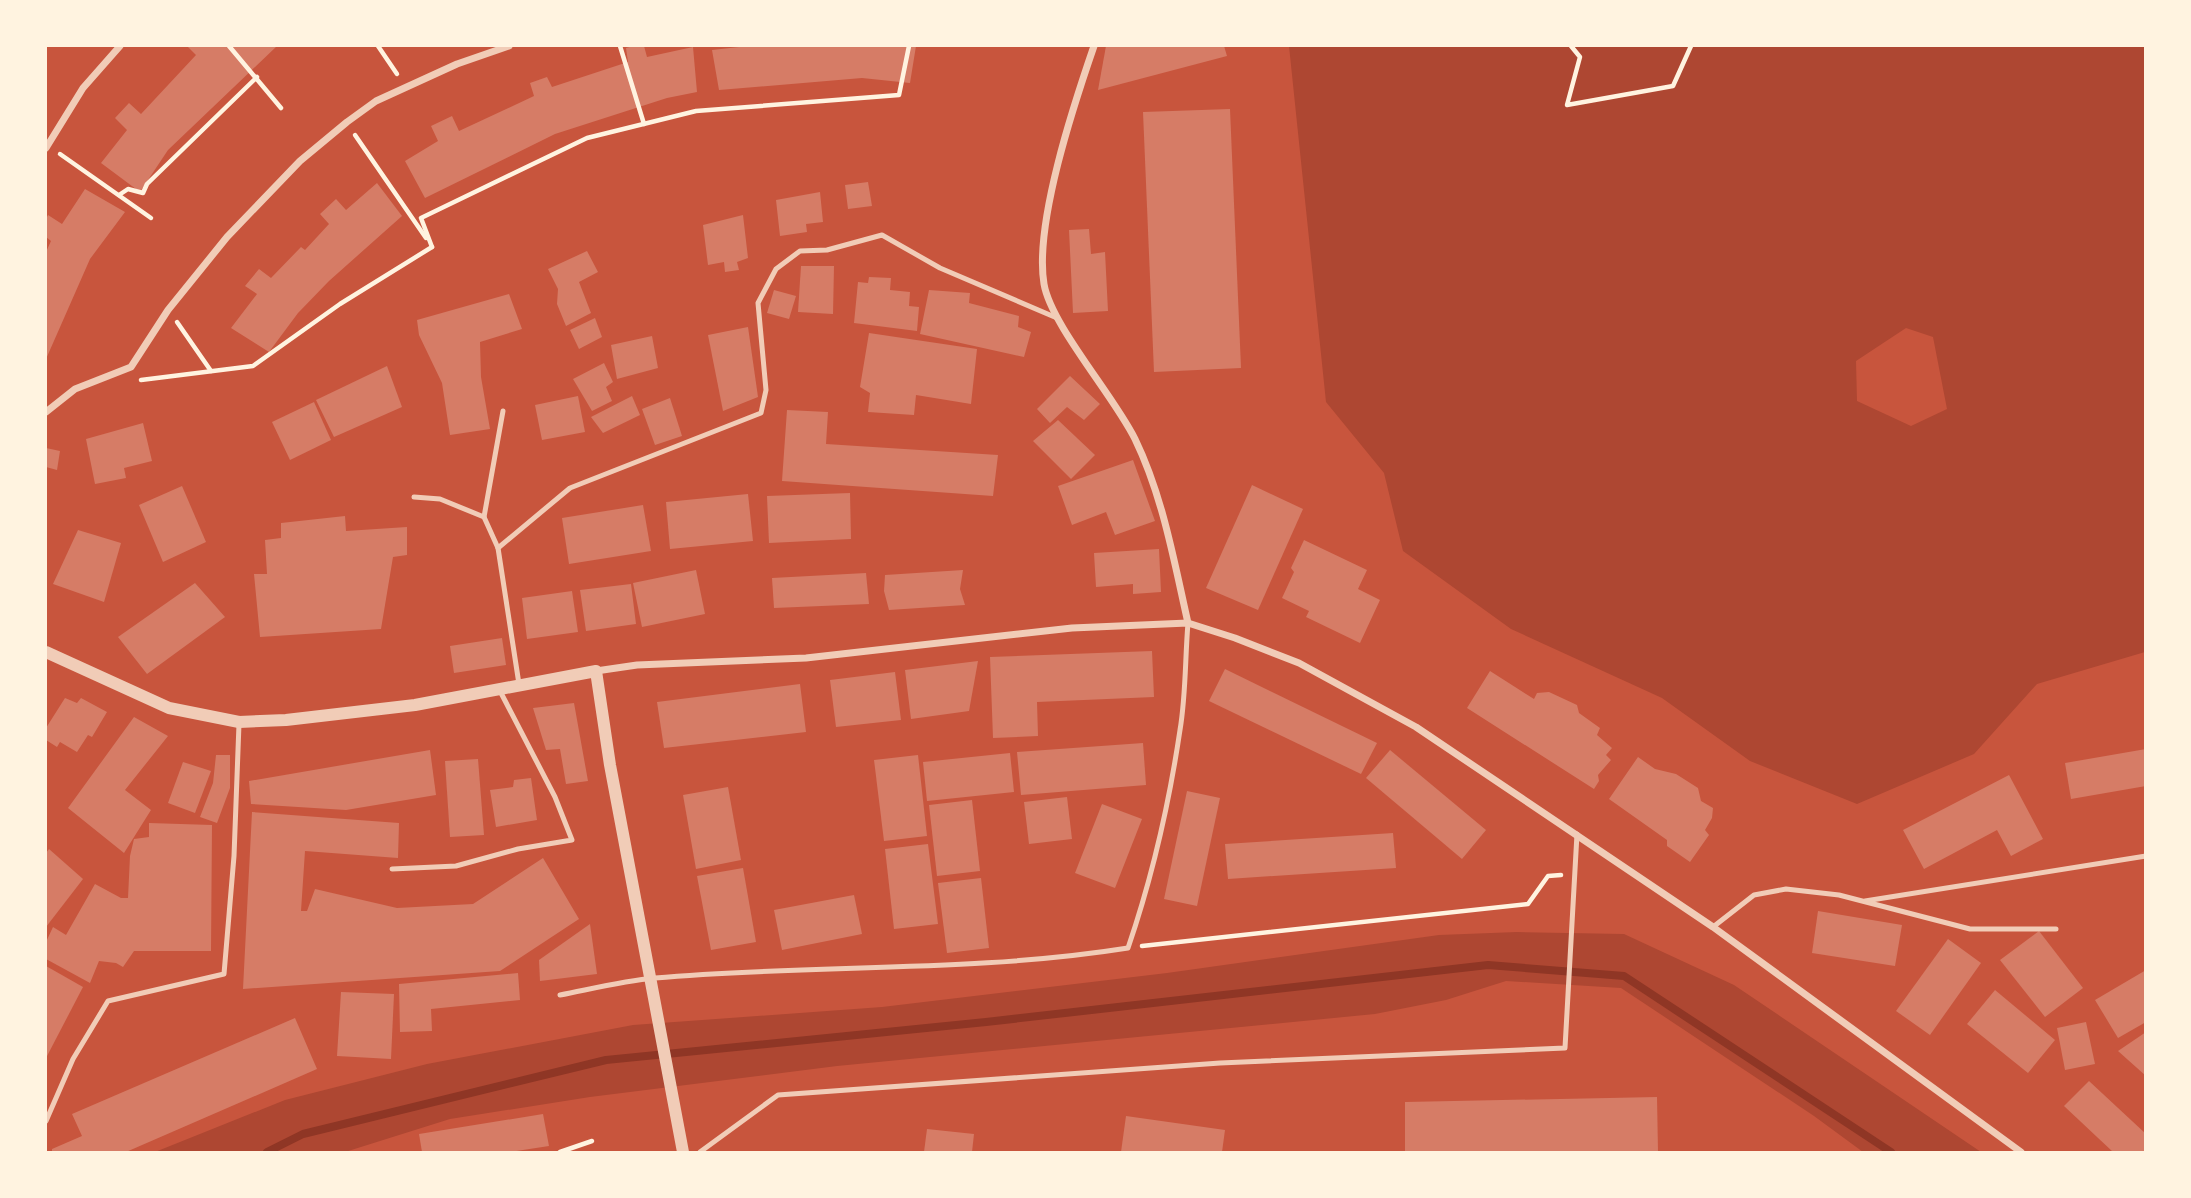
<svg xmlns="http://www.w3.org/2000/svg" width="2191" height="1198" viewBox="0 0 2191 1198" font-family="'Golos Text',sans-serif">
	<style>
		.green { fill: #ae4732; fill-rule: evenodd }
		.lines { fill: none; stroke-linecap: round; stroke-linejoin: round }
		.stream { stroke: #8f3625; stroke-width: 8 }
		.building { fill: #d67c66 }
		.path { stroke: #fff3e0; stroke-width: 4.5 }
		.service { stroke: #f1ccb7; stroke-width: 5 }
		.minor { stroke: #f1ccb7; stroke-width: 7 }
		.tertiary { stroke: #f1ccb7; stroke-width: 12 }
	</style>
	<rect width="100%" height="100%" fill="#c8553d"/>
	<!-- green -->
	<g class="green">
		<path d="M1289 46H2145V652L2037 684 1974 754 1857 804 1750 761 1662 698 1511 629 1403 551 1384 473 1326 402ZM1906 328 1933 337 1947 409 1911 426 1857 401 1856 361Z"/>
		<path d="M1517 932 1624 934 1734 985 1981 1152H1863L1814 1116 1621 988 1506 981 1446 1000 1375 1014 837 1066 590 1097 450 1119 345 1152H155L285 1100 427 1064 633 1025 882 1007 1167 973 1439 935Z"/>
	</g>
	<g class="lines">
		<!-- stream -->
		<path class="stream" d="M267 1152 303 1134 606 1060 986 1022 1488 965 1624 976 1891 1152"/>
	</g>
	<!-- building -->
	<g class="building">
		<path d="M187 46H277L168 150 140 192 101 163 127 130 115 118 129 103 141 114 196 55Z"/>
		<path d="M633 46H644L647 57 693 47 697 92 667 98 555 134 425 198 405 161 438 141 431 126 452 116 459 131 534 96 530 83 547 77 552 87 628 62 626 48Z"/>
		<path d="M748 46H916L910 83 862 78 719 90 712 50Z"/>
		<path d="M1106 46H1224L1227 56 1098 90Z"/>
		<path d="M1230 109 1241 368 1154 372 1143 112Z"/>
		<path d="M868 182 872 206 848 209 845 185Z"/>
		<path d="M377 183 402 216 329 281 298 313 269 352 231 328 257 294 245 286 259 269 271 278 301 247 305 250 329 224 320 214 336 199 346 210Z"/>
		<path d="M85 189 125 212 90 259 46 359V252L51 241 46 237V219L48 215 62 224Z"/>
		<path d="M820 192 823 222 806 224 807 232 780 236 776 200Z"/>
		<path d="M743 215 748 258 737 262 739 270 725 272 724 262 708 265 703 225Z"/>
		<path d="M1089 229 1091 254 1105 252 1108 311 1073 313 1069 230Z"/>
		<path d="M587 251 598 272 579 282 591 313 566 326 557 304 558 289 548 269Z"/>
		<path d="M801 266H834L833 314 798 312Z"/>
		<path d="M869 277 891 278 890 290 910 292 909 306 919 307 917 331 854 323 858 282 868 283Z"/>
		<path d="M774 290 796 296 789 319 767 313Z"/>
		<path d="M929 290 970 293 969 303 1019 316 1018 327 1031 332 1024 357 920 334Z"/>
		<path d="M509 294 522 329 480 342 481 377 490 429 450 435 442 383 419 335 417 320Z"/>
		<path d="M595 318 602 337 579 349 570 330Z"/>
		<path d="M748 327 758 397 723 411 708 335Z"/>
		<path d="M869 333 977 349 971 404 916 395 914 415 868 412 870 393 860 387Z"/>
		<path d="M652 336 658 368 617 379 611 345Z"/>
		<path d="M604 363 613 382 606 387 612 401 592 411 573 379Z"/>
		<path d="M387 366 402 407 334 437 316 400Z"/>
		<path d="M1070 376 1100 404 1084 420 1067 407 1050 423 1037 409Z"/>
		<path d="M578 396 585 432 542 440 535 405Z"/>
		<path d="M632 396 640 415 603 433 591 417Z"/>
		<path d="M670 398 682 436 655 445 642 409Z"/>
		<path d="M314 402 331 440 290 460 272 422Z"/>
		<path d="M787 410 828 412 826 444 998 455 993 496 782 481Z"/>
		<path d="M1058 420 1095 455 1071 479 1033 441Z"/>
		<path d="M143 423 152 461 124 468 126 478 95 484 86 439Z"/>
		<path d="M46 448 60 451 57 470 46 467Z"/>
		<path d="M1133 460 1155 521 1115 535 1106 512 1072 525 1058 486Z"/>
		<path d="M1252 485 1303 509 1258 610 1206 588Z"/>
		<path d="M182 486 206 542 163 562 139 505Z"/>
		<path d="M850 493 851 539 769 543 767 496Z"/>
		<path d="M748 494 753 541 670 549 666 502Z"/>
		<path d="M643 505 651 551 569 564 562 518Z"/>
		<path d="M345 516 346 531 407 527V555L393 557 381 629 260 637 254 574H267L265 540 281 538V523Z"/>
		<path d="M78 530 121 543 104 602 53 584Z"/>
		<path d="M1304 540 1367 570 1358 589 1380 600 1360 643 1306 617 1309 611 1282 598 1294 572 1291 568Z"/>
		<path d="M1159 549 1161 592 1133 594V584L1096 587 1094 553Z"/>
		<path d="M696 570 705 614 642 627 633 583Z"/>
		<path d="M963 570 960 589 965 605 889 610 884 591 885 575Z"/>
		<path d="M866 573 869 604 774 608 772 578Z"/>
		<path d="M195 583 225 617 147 674 118 637Z"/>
		<path d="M631 584 636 624 586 631 580 590Z"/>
		<path d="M572 591 578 632 527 639 522 598Z"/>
		<path d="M502 638 506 665 454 673 450 646Z"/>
		<path d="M1152 651 1154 697 1037 702 1038 736 993 738 990 657Z"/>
		<path d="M978 661 969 711 911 719 905 670Z"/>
		<path d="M1225 669 1377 743 1361 774 1209 701Z"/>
		<path d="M1490 671 1534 699 1537 693 1549 692 1577 705 1579 713 1600 728 1597 735 1612 748 1606 755 1611 760 1598 775 1599 781 1594 789 1467 708Z"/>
		<path d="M895 672 901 720 836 727 830 680Z"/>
		<path d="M800 684 806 732 664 748 657 702Z"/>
		<path d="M65 698 77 703 81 698 107 712 92 737 88 735 77 752 60 742 57 747 46 740V728Z"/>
		<path d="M574 703 588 781 566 784 560 749 546 750 533 708Z"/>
		<path d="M134 717 168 736 125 790 151 810 124 853 68 808Z"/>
		<path d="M1143 743 1146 785 1021 795 1017 752Z"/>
		<path d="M2146 749V786L2071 799 2065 763Z"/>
		<path d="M430 750 436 795 346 810 251 804 249 781Z"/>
		<path d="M1390 750 1486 830 1462 859 1366 778Z"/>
		<path d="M1010 753 1014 792 927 801 923 762Z"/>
		<path d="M216 755H230V788L217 823 200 817 213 783Z"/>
		<path d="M918 755 927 836 884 841 874 760Z"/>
		<path d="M1638 757 1655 769 1676 774 1698 788 1701 801 1713 808 1712 818 1705 830 1709 835 1690 862 1667 846V840L1609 799Z"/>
		<path d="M478 759 484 835 450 837 445 761Z"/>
		<path d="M183 762 211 771 195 813 168 803Z"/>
		<path d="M2009 775 2043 839 2011 856 1997 830 1924 869 1903 830Z"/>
		<path d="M531 778 537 820 496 827 490 790 513 787 514 780Z"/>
		<path d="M728 787 741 860 696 869 683 795Z"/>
		<path d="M1187 791 1220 798 1197 906 1164 899Z"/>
		<path d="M1067 797 1072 839 1029 844 1024 802Z"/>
		<path d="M972 800 980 871 937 876 929 805Z"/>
		<path d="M1102 804 1142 819 1115 888 1075 873Z"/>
		<path d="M252 812 399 823 398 858 305 851 301 911H307L315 889 397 908 473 904 543 858 579 919 500 971 243 989Z"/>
		<path d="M149 823 212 825 211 951H134L123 967 116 963 99 961 90 983 46 959V942L53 927 66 935 95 884 121 898H128L130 856 134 839 149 837Z"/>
		<path d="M1393 833 1396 868 1228 879 1225 844Z"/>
		<path d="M928 844 938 924 894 929 885 849Z"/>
		<path d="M49 849 83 879 46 927V853Z"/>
		<path d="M743 868 756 942 711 950 697 876Z"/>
		<path d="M981 878 989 948 947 953 938 883Z"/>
		<path d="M854 895 862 934 782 950 774 910Z"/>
		<path d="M1818 911 1902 925 1895 966 1812 953Z"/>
		<path d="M590 924 597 974 540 981 539 960Z"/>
		<path d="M2039 931 2083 988 2045 1017 2000 960Z"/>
		<path d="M1948 939 1981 963 1930 1035 1896 1011Z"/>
		<path d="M46 966 83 987 46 1058Z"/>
		<path d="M2146 970V1022L2118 1038 2095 1000Z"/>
		<path d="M518 973 520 1000 431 1009 432 1031 400 1032 399 984Z"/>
		<path d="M1995 990 2055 1040 2028 1073 1967 1024Z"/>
		<path d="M341 992 394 994 391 1059 337 1056Z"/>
		<path d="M295 1018 317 1069 126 1152H52V1149L82 1136 72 1114Z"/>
		<path d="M2086 1022 2095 1064 2065 1070 2057 1028Z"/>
		<path d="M2146 1032V1076L2118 1051Z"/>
		<path d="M2089 1081 2146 1134V1152H2113L2064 1106Z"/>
		<path d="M1657 1097 1658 1152H1405V1102Z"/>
		<path d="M543 1114 549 1146 510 1152H422L419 1134Z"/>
		<path d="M1126 1116 1225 1130 1222 1152H1121Z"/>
		<path d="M927 1129 974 1134 972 1152H924Z"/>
	</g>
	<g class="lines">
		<!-- path -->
		<g class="path">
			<path d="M229 46 281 108"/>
			<path d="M378 46 397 74"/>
			<path d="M620 46 644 124"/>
			<path d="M1571 46 1580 57 1567 105 1673 86 1691 46"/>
			<path d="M355 135 426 238"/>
			<path d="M60 154 151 218"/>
			<path d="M119 195 128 189 143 193 147 184 257 77"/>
			<path d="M432 247 421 218 587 138 696 111 899 95 909 46"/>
			<path d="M177 322 211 371"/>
			<path d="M141 380 253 366 340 304 432 247"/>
			<path d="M1142 946 1528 904 1548 876 1561 875"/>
			<path d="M560 1152 592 1141"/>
		</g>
		<!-- service -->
		<g class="service">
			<path d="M503 411 484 517 498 548 519 684"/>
			<path d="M414 497 440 499 484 517"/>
			<path d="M498 548 570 488 761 413 766 390 758 303 776 269 800 251 827 250 882 235 940 268 1057 318"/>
			<path d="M392 869 456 866 518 849 572 840 555 797 500 691"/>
			<path d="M1865 901 2146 856"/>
			<path d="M1713 927 1754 895 1786 889 1839 895 1970 929H2056"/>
			<path d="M560 995C591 989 623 981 655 978 812 964 971 973 1128 948 1152 878 1169 804 1180 730 1186 695 1185 658 1188 623"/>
			<path d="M46 1121 73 1059 108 1001 224 974 234 856 239 724"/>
			<path d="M700 1152 778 1095 1220 1063 1565 1048 1577 834"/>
		</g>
		<!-- minor -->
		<g class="minor">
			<path d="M1094 46C1074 104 1034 224 1044 284 1051 325 1114 396 1135 439 1163 497 1174 561 1188 623"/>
			<path d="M46 148 83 88 120 46"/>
			<path d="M46 412 75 389 131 367 168 310 227 237 300 161 347 122 376 101 457 64 509 46"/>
			<path d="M596 671 637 665 806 658 1072 628 1188 623 1235 638 1299 663 1416 727 1713 927 2021 1152"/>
		</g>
		<!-- tertiary -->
		<path class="tertiary" d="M46 652 169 708 239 722 286 720 415 705 596 671 610 765 683 1152"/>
	</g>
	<!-- border -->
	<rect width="2191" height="1198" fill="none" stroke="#fff3e0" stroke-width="94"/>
</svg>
